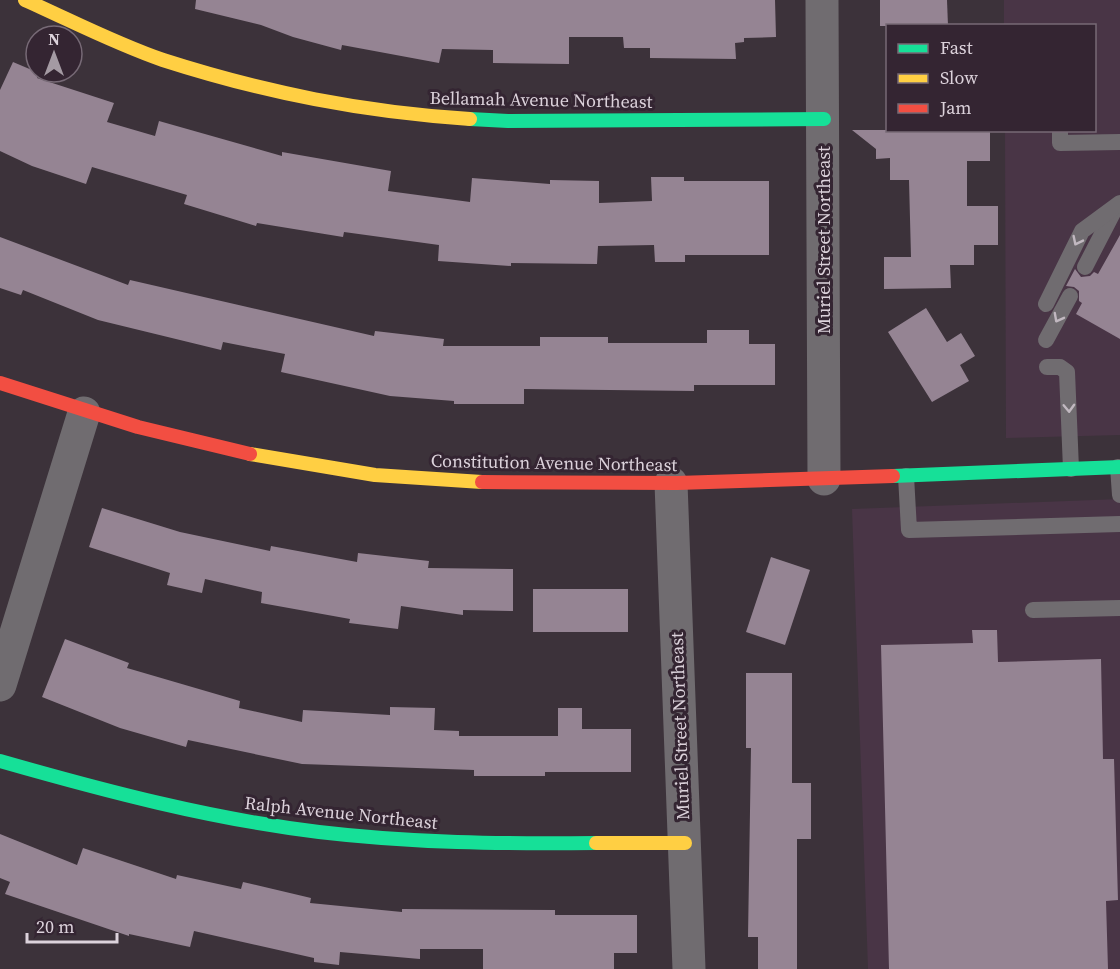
<svg xmlns="http://www.w3.org/2000/svg" width="1120" height="969" viewBox="0 0 1120 969" font-family="'Source Serif 4',serif">
	<style>
		.built { fill: #493546 }
		.building { fill: #958493 }
		.lines { fill: none; stroke-linecap: round; stroke-linejoin: round }
		.lane { stroke: #706c70; stroke-width: 16 }
		.street { stroke: #706c70; stroke-width: 33 }
		.fast { stroke: #16e098; stroke-width: 14 }
		.slow { stroke: #ffcf43; stroke-width: 14 }
		.jam { stroke: #f24e42; stroke-width: 14 }
		.oneway { stroke: #c1b8c0 }
		.labels { text-anchor: middle; stroke-width: 6; stroke-linejoin: round; paint-order: stroke }
		.street-label { font-size: 18px; fill: #dcd2db; stroke: #342532 }
	</style>
	<rect width="100%" height="100%" fill="#3c323a"/>
	<!-- built -->
	<g class="built">
		<path d="M1004 0H1120V435L1006 438 1005 131 1094 130V26L1004 25Z"/>
		<path d="M1120 499V969H868L852 509Z"/>
	</g>
	<!-- building -->
	<g class="building">
		<path d="M196 0H775L776 37 744 38V42L735 43 736 59 650 58V48H624L623 37H569V64L493 63V50L442 49 439 63 342 45 341 50 293 37 261 25 195 9Z"/>
		<path d="M880 0H947L948 26H880Z"/>
		<path d="M13 62 39 73 37 78 114 103 107 122 155 136 159 121 282 156V152L391 171 388 191 470 202 472 178 550 184V180L599 181V203L652 201 651 177H684V181H769V255H685V262H655L654 245 598 246 597 264 511 263V266L438 261 439 245 344 232 343 237 257 223 256 226 184 204 187 195 92 167 86 184 32 166 0 151V90Z"/>
		<path d="M852 130H990V161H967V206H998V245H974V265H950L951 288 884 289V257H911L909 180H890V158L876 159V149Z"/>
		<path d="M1120 235V339L1076 314 1082 303 1079 301V291L1074 287 1066 286 1075 269 1081 277 1090 276 1094 272 1098 274Z"/>
		<path d="M0 237 128 285 130 280 374 336 375 331 444 339 443 346H540V337H608V343H707V330H749V344H775V385H694V391L524 389V404H454V401L390 396 281 372 285 354 223 342 221 350 98 320 23 290 21 295 0 288Z"/>
		<path d="M926 308 947 342 961 333 975 356 960 365 969 381 932 402 888 332Z"/>
		<path d="M102 508 180 532 270 551 271 546 357 562 358 553 429 561 428 568 513 569V611L463 610V615L401 606 398 629 349 623 350 619 261 603 262 592 205 579 202 593 167 585 170 573 89 547Z"/>
		<path d="M771 557 810 570 785 645 746 632Z"/>
		<rect x="533" y="589" width="95" height="43"/>
		<path d="M972 630H997L998 662 1101 659 1103 759H1114L1118 900 1106 901 1108 969H889L881 645 973 643Z"/>
		<path d="M65 639 129 663 127 668 240 701 239 708 302 722 303 710 390 715V707L435 708 434 730 459 731V736H558V708H582V729H631V772H545V776H474V770L302 764 188 740 186 747 120 728 42 697Z"/>
		<path d="M746 673H792V783H811V839H797V969H758V937H748L751 748H746Z"/>
		<path d="M0 834 77 865 83 848 176 879 177 875 241 889 243 882 311 898 310 903 402 912V909L555 910V915H637V953H614V969H483V949H420V959L340 952 339 965 314 962V958L194 931 190 947 129 934V936L5 894 10 882 0 878Z"/>
	</g>
	<g class="lines">
		<!-- lane -->
		<g class="lane">
			<path d="M1060 130V143L1120 142"/>
			<path d="M1085 267 1115 209"/>
			<path d="M1046 304 1082 231 1120 203"/>
			<path d="M1046 340 1070 296"/>
			<path d="M1047 367H1060L1067 372 1071 469"/>
			<path d="M1118 467 1120 495"/>
			<path d="M906 476 909 530 1120 524"/>
			<path d="M1033 610 1120 608"/>
		</g>
		<!-- street -->
		<g class="street">
			<path d="M822 0 824 479"/>
			<path d="M671 483 689 969"/>
			<path d="M0 685 84 413"/>
		</g>
		<!-- fast -->
		<g class="fast">
			<path d="M470 119 508 121 824 119"/>
			<path d="M893 476 1120 467"/>
			<path d="M0 761C105 791 211 819 319 832 411 843 503 844 596 843"/>
		</g>
		<!-- slow -->
		<g class="slow">
			<path d="M25 0C70 20 116 44 163 60 266 93 363 112 470 119"/>
			<path d="M250 454 375 475 482 482"/>
			<path d="M596 843H685"/>
		</g>
		<!-- jam -->
		<g class="jam">
			<path d="M0 383 138 427 250 454"/>
			<path d="M482 482 677 483 893 476"/>
		</g>
	</g>
	<!-- one-way arrows -->
	<defs><path id="oneway-chevron" d="M-2-3.5L2.5 0L-2 3.5" fill="none" stroke-width="1.6" stroke-linecap="round" stroke-linejoin="round" transform="scale(1.5)"/></defs>
	<g class="oneway">
		<use href="#oneway-chevron" transform="translate(1077 241) rotate(116)"/>
		<use href="#oneway-chevron" transform="translate(1058 318) rotate(118)"/>
		<use href="#oneway-chevron" transform="translate(1069 408) rotate(88)"/>
	</g>
	<g class="labels">
		<!-- street labels -->
		<g class="street-label">
			<text transform="translate(541 100) rotate(1)" y="6">Bellamah Avenue Northeast</text>
			<text transform="translate(824 240) rotate(-90)" y="6">Muriel Street Northeast</text>
			<text transform="translate(554 463) rotate(1)" y="6">Constitution Avenue Northeast</text>
			<text transform="translate(680 726) rotate(-92)" y="6">Muriel Street Northeast</text>
			<text transform="translate(341 813) rotate(6)" y="6">Ralph Avenue Northeast</text>
		</g>
	</g>
	<!-- legend -->
	<rect x="886" y="24" width="210" height="108" fill="#342532" stroke="#776a76" stroke-width="1.5"/>
	<rect x="898" y="44" width="30" height="9" fill="#16e098" stroke="#776a76" stroke-width="1.5"/>
	<text x="940" y="54" font-size="18" fill="#dcd2db">Fast</text>
	<rect x="898" y="74" width="30" height="9" fill="#ffcf43" stroke="#776a76" stroke-width="1.5"/>
	<text x="940" y="84" font-size="18" fill="#dcd2db">Slow</text>
	<rect x="898" y="104" width="30" height="9" fill="#f24e42" stroke="#776a76" stroke-width="1.5"/>
	<text x="940" y="114" font-size="18" fill="#dcd2db">Jam</text>
	<!-- north arrow -->
	<g transform="translate(54 54)"><circle r="28" fill="#342532" stroke="#776a76" stroke-width="1.5"/>
	<path d="M0-4.5L10 22L0 15L-10 22Z" fill="#a49aa3"/>
	<text y="-9" font-size="16" font-weight="bold" text-anchor="middle" fill="#dcd2db">N</text>
	</g>
	<!-- scale -->
	<path d="M27 933v9h90v-9" fill="none" stroke="#dcd2db" stroke-width="3"/>
	<text x="36" y="933" font-size="18" fill="#dcd2db" stroke="#342532" stroke-width="4.5" paint-order="stroke">20 m</text>
</svg>
